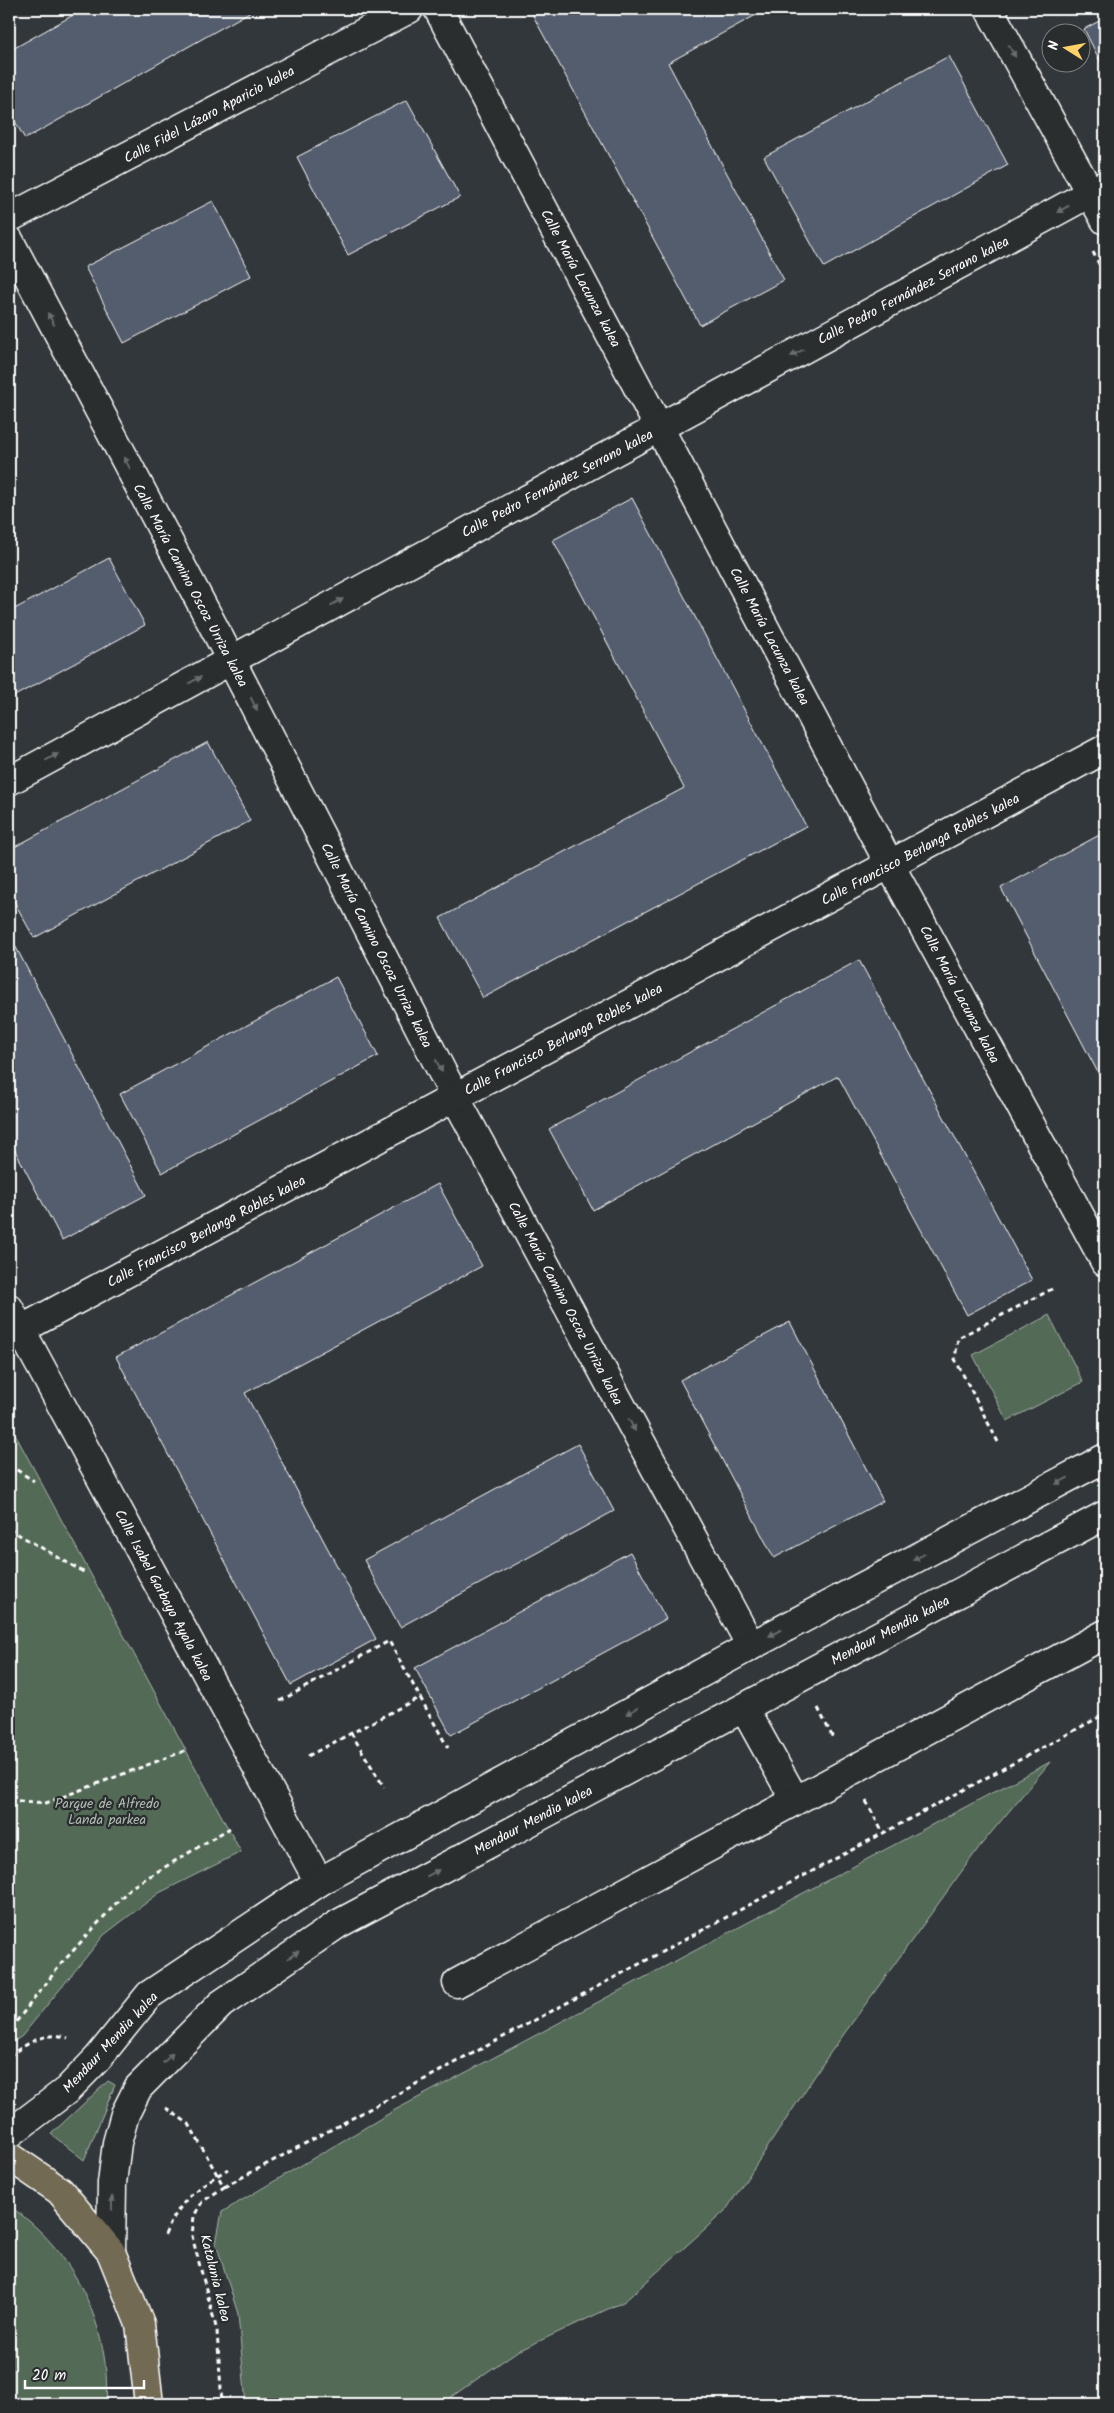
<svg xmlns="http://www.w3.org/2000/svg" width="1114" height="2413" viewBox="0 0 1114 2413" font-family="Kalam,sans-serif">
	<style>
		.green { fill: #526a57; stroke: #a8b4ab }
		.building { fill: #525d6d; stroke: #fff }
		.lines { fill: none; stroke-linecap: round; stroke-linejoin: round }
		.minor-casing { stroke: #fff; stroke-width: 31 }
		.major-casing { stroke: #fff; stroke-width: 31 }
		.path { stroke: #fff; stroke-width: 3; stroke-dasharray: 5 4; stroke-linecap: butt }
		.minor { stroke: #2a2d2e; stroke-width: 28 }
		.major { stroke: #736b52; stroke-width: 28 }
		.oneway { fill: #6a6c6d }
		.labels { text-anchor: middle; stroke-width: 4.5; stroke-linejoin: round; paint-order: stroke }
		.street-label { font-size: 14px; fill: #fff; stroke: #2a2d2e }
		.park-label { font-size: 14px; fill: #b1bcb3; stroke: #2a2d2e }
	</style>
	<rect width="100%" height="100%" fill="#32373b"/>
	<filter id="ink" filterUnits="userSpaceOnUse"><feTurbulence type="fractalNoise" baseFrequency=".02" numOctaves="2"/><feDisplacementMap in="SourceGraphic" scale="10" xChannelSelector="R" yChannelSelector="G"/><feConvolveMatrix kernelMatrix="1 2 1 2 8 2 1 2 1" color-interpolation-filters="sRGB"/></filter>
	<g filter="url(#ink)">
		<!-- green -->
		<g class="green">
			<path d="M1049 1315 1083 1382 1007 1421 973 1355Z"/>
			<path d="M9 1423 241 1852 159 1893 104 1935 22 2036 9 2045Z"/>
			<path d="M1050 1762 980 1846 828 2056 726 2210 625 2301 516 2352 441 2404H246L238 2314 216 2243 222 2212 395 2110Z"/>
			<path d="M108 2081 115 2085 84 2160 51 2134Z"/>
			<path d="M9 2206C73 2248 112 2328 106 2404H9Z"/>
		</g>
		<!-- building -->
		<g class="building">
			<path d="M84 9H255L25 139 9 111V51Z"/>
			<path d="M767 9 668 63 784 280 700 325 530 10Z"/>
			<path d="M1105 18V71L1084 29Z"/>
			<path d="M949 56 1008 165 824 267 764 157Z"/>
			<path d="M407 100 460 197 348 255 297 157Z"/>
			<path d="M213 201 251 276 124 343 85 267Z"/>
			<path d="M9 386 14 395 9 398Z"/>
			<path d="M632 498 806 826 483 998 440 918 684 788 553 540Z"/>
			<path d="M109 558 145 625 9 699V612Z"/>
			<path d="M208 742 250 821 34 938 9 892V850Z"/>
			<path d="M1105 832V1086L1001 888Z"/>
			<path d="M9 934 146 1195 62 1240 9 1139Z"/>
			<path d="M859 960 1032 1280 967 1315 838 1076 593 1210 549 1129Z"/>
			<path d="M336 977 378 1056 162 1173 120 1094Z"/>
			<path d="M438 1184 482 1266 245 1393 376 1639 291 1685 116 1357Z"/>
			<path d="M790 1322 883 1501 774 1558 680 1380Z"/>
			<path d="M578 1444 614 1511 400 1627 364 1560Z"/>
			<path d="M630 1552 666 1619 451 1735 415 1668Z"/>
		</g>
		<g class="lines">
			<!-- minor casing -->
			<g class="minor-casing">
				<g id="minor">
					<path d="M438 9 890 865 1105 1262"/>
					<path d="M989 9 1105 220"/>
					<path d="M9 218 409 9"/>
					<path d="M9 240 219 637 455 1097 751 1646"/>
					<path d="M9 781 1105 185"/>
					<path d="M9 1308 319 1882"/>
					<path d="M20 1330 1105 749"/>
					<path d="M744 1708 795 1800"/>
					<path d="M457 1983 1105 1634"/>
					<path d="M9 2134 67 2090 98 2058 149 1995 319 1882 751 1646 1105 1458"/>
					<path d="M111 2252 112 2183 117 2143 125 2114 138 2088 221 2004 338 1924 1105 1515"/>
				</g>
			</g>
			<!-- major casing -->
			<g class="major-casing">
				<path id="major" d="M9 2156 60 2191 111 2252 140 2324 149 2404"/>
			</g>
			<!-- path -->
			<g class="path">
				<path d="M1093 252 1105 276"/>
				<path d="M998 1442 955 1359 958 1338 1052 1289"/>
				<path d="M9 1465 34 1481"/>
				<path d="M9 1529 87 1574"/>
				<path d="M280 1701 389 1641 448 1748"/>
				<path d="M818 1708 834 1740"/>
				<path d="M351 1733 384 1787"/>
				<path d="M308 1756 420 1697"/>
				<path d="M9 1800 46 1803 187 1750"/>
				<path d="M866 1801 883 1833"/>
				<path d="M9 2027 16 2022 61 1964 130 1888 230 1828"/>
				<path d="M9 2056C26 2044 47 2030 68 2038"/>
				<path d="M166 2108 189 2124 224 2187 202 2202 194 2216 192 2236 217 2331 222 2404"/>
				<path d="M224 2187 1105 1714"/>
				<path d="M165 2235C180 2200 196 2188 228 2169"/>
			</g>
			<!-- minor -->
			<use href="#minor" class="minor"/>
			<!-- major -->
			<use href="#major" class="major"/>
		</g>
		<!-- one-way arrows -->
		<defs><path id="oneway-solid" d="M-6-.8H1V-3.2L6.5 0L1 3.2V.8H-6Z" transform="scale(1.25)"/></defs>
		<g class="oneway">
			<use href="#oneway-solid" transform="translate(1012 51) rotate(61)"/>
			<use href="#oneway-solid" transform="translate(1063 209) rotate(151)"/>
			<use href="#oneway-solid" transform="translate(51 319) rotate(-118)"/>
			<use href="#oneway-solid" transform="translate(797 353) rotate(152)"/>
			<use href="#oneway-solid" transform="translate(127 463) rotate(-118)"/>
			<use href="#oneway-solid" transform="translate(337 602) rotate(-28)"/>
			<use href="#oneway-solid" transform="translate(195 680) rotate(-28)"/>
			<use href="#oneway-solid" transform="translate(254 704) rotate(63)"/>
			<use href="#oneway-solid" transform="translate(52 757) rotate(-28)"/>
			<use href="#oneway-solid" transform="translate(439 1066) rotate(63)"/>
			<use href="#oneway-solid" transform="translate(632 1425) rotate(62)"/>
			<use href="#oneway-solid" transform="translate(1062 1481) rotate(152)"/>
			<use href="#oneway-solid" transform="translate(919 1557) rotate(152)"/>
			<use href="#oneway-solid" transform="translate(775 1633) rotate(152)"/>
			<use href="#oneway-solid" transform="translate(632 1711) rotate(151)"/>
			<use href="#oneway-solid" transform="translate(433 1873) rotate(-28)"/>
			<use href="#oneway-solid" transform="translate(293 1955) rotate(-34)"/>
			<use href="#oneway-solid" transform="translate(168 2058) rotate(-45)"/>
			<use href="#oneway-solid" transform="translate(112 2203) rotate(-89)"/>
		</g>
	</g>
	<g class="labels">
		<!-- street labels -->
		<g class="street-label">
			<text transform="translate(209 114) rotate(-28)" y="5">Calle Fidel Lázaro Aparicio kalea</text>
			<text transform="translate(581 278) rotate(62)" y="5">Calle María Lacunza kalea</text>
			<text transform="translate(913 290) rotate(-28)" y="5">Calle Pedro Fernández Serrano kalea</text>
			<text transform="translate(557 483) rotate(-28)" y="5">Calle Pedro Fernández Serrano kalea</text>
			<text transform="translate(191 585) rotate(62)" y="5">Calle María Camino Oscoz Urriza kalea</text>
			<text transform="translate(770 636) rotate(62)" y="5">Calle María Lacunza kalea</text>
			<text transform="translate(920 849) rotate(-28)" y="5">Calle Francisco Berlanga Robles kalea</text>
			<text transform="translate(377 945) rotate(63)" y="5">Calle María Camino Oscoz Urriza kalea</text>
			<text transform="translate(960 994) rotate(62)" y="5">Calle María Lacunza kalea</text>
			<text transform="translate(563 1039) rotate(-28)" y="5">Calle Francisco Berlanga Robles kalea</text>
			<text transform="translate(206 1231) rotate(-28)" y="5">Calle Francisco Berlanga Robles kalea</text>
			<text transform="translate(566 1303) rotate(62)" y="5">Calle María Camino Oscoz Urriza kalea</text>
			<text transform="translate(164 1595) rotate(62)" y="5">Calle Isabel Garbayo Ayala kalea</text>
			<text transform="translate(890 1630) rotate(-28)" y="5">Mendaur Mendia kalea</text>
			<text transform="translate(533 1820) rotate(-28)" y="5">Mendaur Mendia kalea</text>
			<text transform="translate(110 2042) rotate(-47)" y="5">Mendaur Mendia kalea</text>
			<text transform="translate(216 2278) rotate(76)" y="5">Katalunia kalea</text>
		</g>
		<!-- park labels -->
		<g class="park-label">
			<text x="107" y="1808">Parque de Alfredo<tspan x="107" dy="16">Landa parkea</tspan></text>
		</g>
	</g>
	<!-- margin -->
	<rect width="1114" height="2413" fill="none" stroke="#2a2d2e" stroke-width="30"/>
	<rect x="15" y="15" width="1084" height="2383" fill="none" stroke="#fff" stroke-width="2" filter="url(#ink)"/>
	<!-- north arrow -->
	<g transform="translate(1066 48) rotate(281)"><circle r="24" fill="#2a2d2e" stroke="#7f8182"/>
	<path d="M0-4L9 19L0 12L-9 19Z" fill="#ffd166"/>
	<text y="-8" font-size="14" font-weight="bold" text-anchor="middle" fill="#ffffff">N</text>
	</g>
	<!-- scale -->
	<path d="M25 2380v8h119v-8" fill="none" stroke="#ffffff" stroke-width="2.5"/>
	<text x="32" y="2380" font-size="15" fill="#ffffff" stroke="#2a2d2e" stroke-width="4" paint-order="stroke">20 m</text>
</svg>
